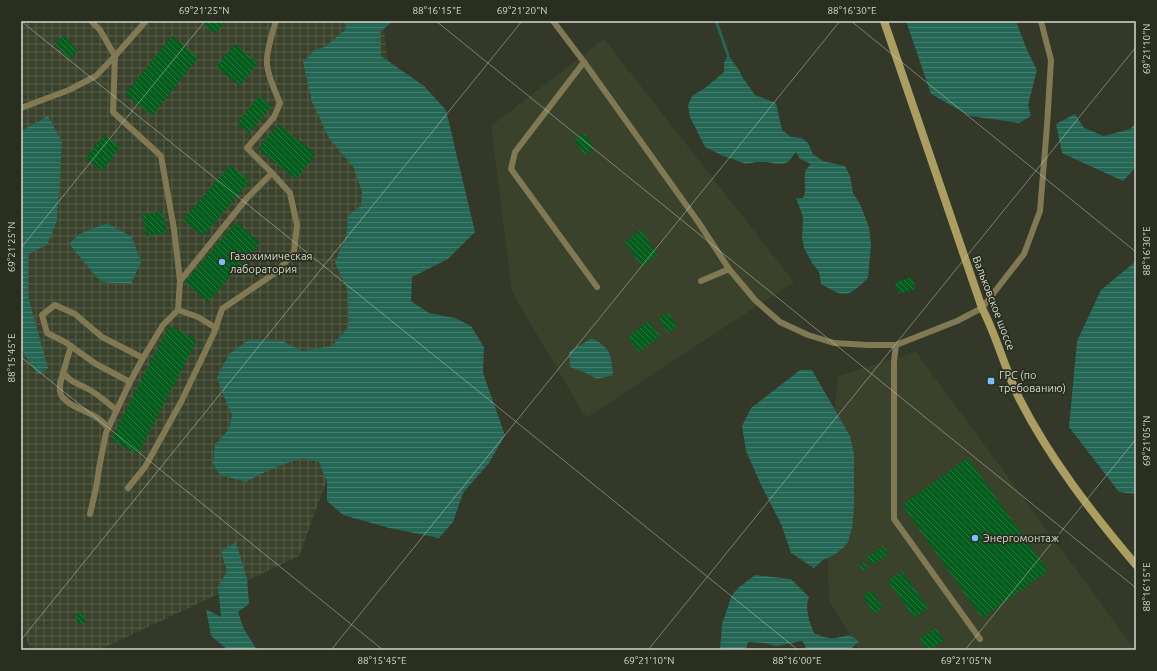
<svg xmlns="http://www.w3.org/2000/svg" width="1157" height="671" viewBox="0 0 1157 671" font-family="Ubuntu,sans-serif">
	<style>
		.built { fill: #3b422c }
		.industrial { fill: url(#industrial-grid) }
		.water { fill: url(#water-rules) }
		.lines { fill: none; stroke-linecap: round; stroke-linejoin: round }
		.stream { stroke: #246754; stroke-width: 3 }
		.building { fill: url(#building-back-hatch) }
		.lane { stroke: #817953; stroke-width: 6 }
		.secondary { stroke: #ac9e60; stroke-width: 8 }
		.ticks { fill: none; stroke: #d4d8ce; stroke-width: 1; stroke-opacity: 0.45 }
		.poi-dot { fill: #79bff8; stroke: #292e1e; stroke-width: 1.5 }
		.labels { text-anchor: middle; stroke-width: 3.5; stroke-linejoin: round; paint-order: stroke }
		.poi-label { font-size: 11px; fill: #d4d8ce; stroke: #292e1e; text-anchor: start }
		.street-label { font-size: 11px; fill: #d4d8ce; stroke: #292e1e }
		.neatline { fill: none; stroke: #d4d8ce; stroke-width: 1.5 }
		.ticks-label { font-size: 10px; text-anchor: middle; fill: #d4d8ce }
	</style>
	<defs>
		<pattern id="industrial-grid" width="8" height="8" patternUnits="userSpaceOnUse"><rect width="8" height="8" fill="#3b422c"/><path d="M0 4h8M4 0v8" fill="none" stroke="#565d49"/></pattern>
		<pattern id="water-rules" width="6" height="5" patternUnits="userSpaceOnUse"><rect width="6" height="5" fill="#246754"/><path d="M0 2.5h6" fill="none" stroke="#437c6b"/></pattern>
		<pattern id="building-back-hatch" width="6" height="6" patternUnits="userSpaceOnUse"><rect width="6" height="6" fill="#045d1d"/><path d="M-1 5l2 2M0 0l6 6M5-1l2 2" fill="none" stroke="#28743d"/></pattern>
	</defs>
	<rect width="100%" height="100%" fill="#333828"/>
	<!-- built -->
	<g class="built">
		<path d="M604 39 794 282 586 418 512 292 491 126Z"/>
		<path d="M916 352 1135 650H859L829 601 825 492 838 376Z"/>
	</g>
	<!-- industrial -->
	<path class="industrial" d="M21 21H383L392 98 415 239 299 556 99 650H31L21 627Z"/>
	<!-- water -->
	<g class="water">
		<path d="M344 21H393L380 32 381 56 424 86 446 110 475 232 448 259 412 277 411 301 429 313 455 318 471 326 484 347 483 373 505 435 489 463 463 493 453 522 439 538 389 528 343 515 327 501V482L319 462 301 458 269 470 246 482 220 475 213 464 215 445 229 429 232 415 222 392 217 377 229 354 250 339 283 341 302 351 332 346 349 326 348 291 335 263 346 236 348 215 361 206 362 192 354 168 329 138 312 102 303 62 314 50 325 47 346 29Z"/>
		<path d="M906 21H1016L1027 50 1037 70 1028 105 1031 116 1019 123 970 116 931 94Z"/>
		<path d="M728 55 739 70 743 78 755 95 776 103 782 130 791 137 802 138 808 143 813 154 823 161 845 166 850 176 853 193 860 204 869 227 871 245 868 278C848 298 845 298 821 284L819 272 812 263 804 248 802 238 803 217 796 198H803C809 186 799 174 811 164L800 159 796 152 788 162 783 164H776L768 162H756L746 164 721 155 705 147 690 117 688 105 692 96 705 88 724 72V63Z"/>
		<path d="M1075 114 1084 128 1104 136 1130 129 1136 123V167L1123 181 1062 153 1056 124Z"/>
		<path d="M48 116 62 142 57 221 47 245 28 254V296L48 368 38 375 21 349V131Z"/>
		<path d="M107 223 132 237 141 262 131 284 101 282 69 244 79 234Z"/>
		<path d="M1136 261V494L1119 492 1069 427 1077 341 1101 290Z"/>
		<path d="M592 338C611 349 611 353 613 375L597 379 584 372 570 367 569 352Z"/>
		<path d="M800 370H812L850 436 854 454V509L852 528 848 542 844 547 834 555 823 560 814 568 791 553 781 524 762 487 746 451 742 426 751 408Z"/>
		<path d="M236 542 247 579 249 604 238 612 244 629 257 650H228L211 636 206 609 221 617 218 587 227 571 221 551Z"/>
		<path d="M755 575 791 579 809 597C804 609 810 622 814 633 829 640 834 639 849 635L859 641 850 650H806L805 645 802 641 777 646 763 643 748 642 746 650H720L722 624 732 595 738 588Z"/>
	</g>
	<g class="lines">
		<!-- stream -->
		<path class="stream" d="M716 21 728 55"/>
	</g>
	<!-- building -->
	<g class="building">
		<path d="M200 21H226L215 34Z"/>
		<path d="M64 35 78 51 69 59 55 44Z"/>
		<path d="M172 36 198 58 152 116 125 94Z"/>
		<path d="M235 44 258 63 240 86 216 67Z"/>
		<path d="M259 96 272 106 249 133 237 123Z"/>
		<path d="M278 124 316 154 296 179 258 149Z"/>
		<path d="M584 133 594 148 585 155 574 140Z"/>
		<path d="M104 135 120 147 102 171 86 158Z"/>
		<path d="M230 165 250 181 203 236 183 220Z"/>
		<path d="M162 211 167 232 147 236 142 215Z"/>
		<path d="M236 222 260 243 208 302 185 282Z"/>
		<path d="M641 230 658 255 641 266 625 242Z"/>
		<path d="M912 277 916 289 899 294 895 282Z"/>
		<path d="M668 312 677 326 668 333 658 319Z"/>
		<path d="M649 321 660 336 639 352 628 337Z"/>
		<path d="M169 326 197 340 138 454 111 440Z"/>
		<path d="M990 375 996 384 991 387 985 378Z"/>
		<path d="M968 458 1048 571 982 618 902 505Z"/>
		<path d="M883 546 889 554 872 565 867 557Z"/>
		<path d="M865 562 868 567 863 571 859 566Z"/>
		<path d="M902 571 928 608 914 618 888 581Z"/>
		<path d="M871 590 883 608 874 614 863 596Z"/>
		<path d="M83 612 86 622 78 624 75 614Z"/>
		<path d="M936 628 944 641 929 650H927L919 639Z"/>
	</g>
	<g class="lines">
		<!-- lane -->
		<g class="lane">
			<path d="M146 21 115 56 113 112 161 156 174 229 180 281 178 310"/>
			<path d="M553 21 584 62 699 223 729 269 755 300 780 322 808 335 834 343 868 345H896L957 321 982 308 1024 254 1040 211 1047 126 1051 60 1041 21"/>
			<path d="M584 62 515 152 511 169 597 287"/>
			<path d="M21 108 69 90 96 76 115 56 100 30 91 21"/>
			<path d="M272 173 247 148 274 117 280 103C275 91 268 77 267 64 266 51 272 34 276 21"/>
			<path d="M701 281 729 269"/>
			<path d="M55 305 75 314 102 337 143 358 130 382 96 364 65 342 47 333 42 315Z"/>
			<path d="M896 345 894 361V519L980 639"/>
			<path d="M71 346 63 373C73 384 78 383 90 390 100 396 108 403 116 410"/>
			<path d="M143 358 163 325 178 310 198 317 216 328"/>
			<path d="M63 373C61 380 58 387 61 395 66 405 87 411 96 417 100 419 104 424 108 427"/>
			<path d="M128 488 145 467 181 402 214 333 222 309 278 271 294 252 297 225 290 193 272 173 247 198 180 281"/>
			<path d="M90 514 96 488 100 463 106 433 130 382"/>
		</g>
		<!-- secondary -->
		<path class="secondary" d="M884 21 982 308C997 337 1005 369 1019 398 1050 459 1092 513 1136 565"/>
	</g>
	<!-- ticks -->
	<path class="ticks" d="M21 21 798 650M436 21 1136 588M851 21 1136 252M21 248 205 21M21 357 383 650M21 640 522 21M331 650 840 21M648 650 1136 47M965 650 1136 439"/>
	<!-- markers -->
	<g class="poi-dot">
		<circle cx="222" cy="262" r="4"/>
		<rect x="987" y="377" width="8" height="8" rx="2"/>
		<circle cx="975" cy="538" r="4"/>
	</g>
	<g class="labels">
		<!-- poi labels -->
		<g class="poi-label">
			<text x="230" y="260">Газохимическая<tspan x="230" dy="13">лаборатория</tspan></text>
			<text x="999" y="379">ГРС (по<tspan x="999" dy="13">требованию)</tspan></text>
			<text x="983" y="542">Энергомонтаж</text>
		</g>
		<!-- street labels -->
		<g class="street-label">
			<text transform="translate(994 303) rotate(69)" y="4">Вальковское шоссе</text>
		</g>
	</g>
	<!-- border -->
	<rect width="1157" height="671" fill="none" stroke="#292e1e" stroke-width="44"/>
	<rect x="22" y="22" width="1113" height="627" class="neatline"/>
	<g class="ticks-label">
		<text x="204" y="14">69°21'25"N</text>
		<text x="437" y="14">88°16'15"E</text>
		<text x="522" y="14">69°21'20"N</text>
		<text x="852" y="14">88°16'30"E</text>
		<text transform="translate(1146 49) rotate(-90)" y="4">69°21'10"N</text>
		<text transform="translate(11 247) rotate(-90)" y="4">69°21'25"N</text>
		<text transform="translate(1146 251) rotate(-90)" y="4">88°16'30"E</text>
		<text transform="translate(11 358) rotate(-90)" y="4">88°15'45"E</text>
		<text transform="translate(1146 441) rotate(-90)" y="4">69°21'05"N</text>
		<text transform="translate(1146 587) rotate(-90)" y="4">88°16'15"E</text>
		<text x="382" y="664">88°15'45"E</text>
		<text x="649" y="664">69°21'10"N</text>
		<text x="797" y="664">88°16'00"E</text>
		<text x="966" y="664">69°21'05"N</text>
	</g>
</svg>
